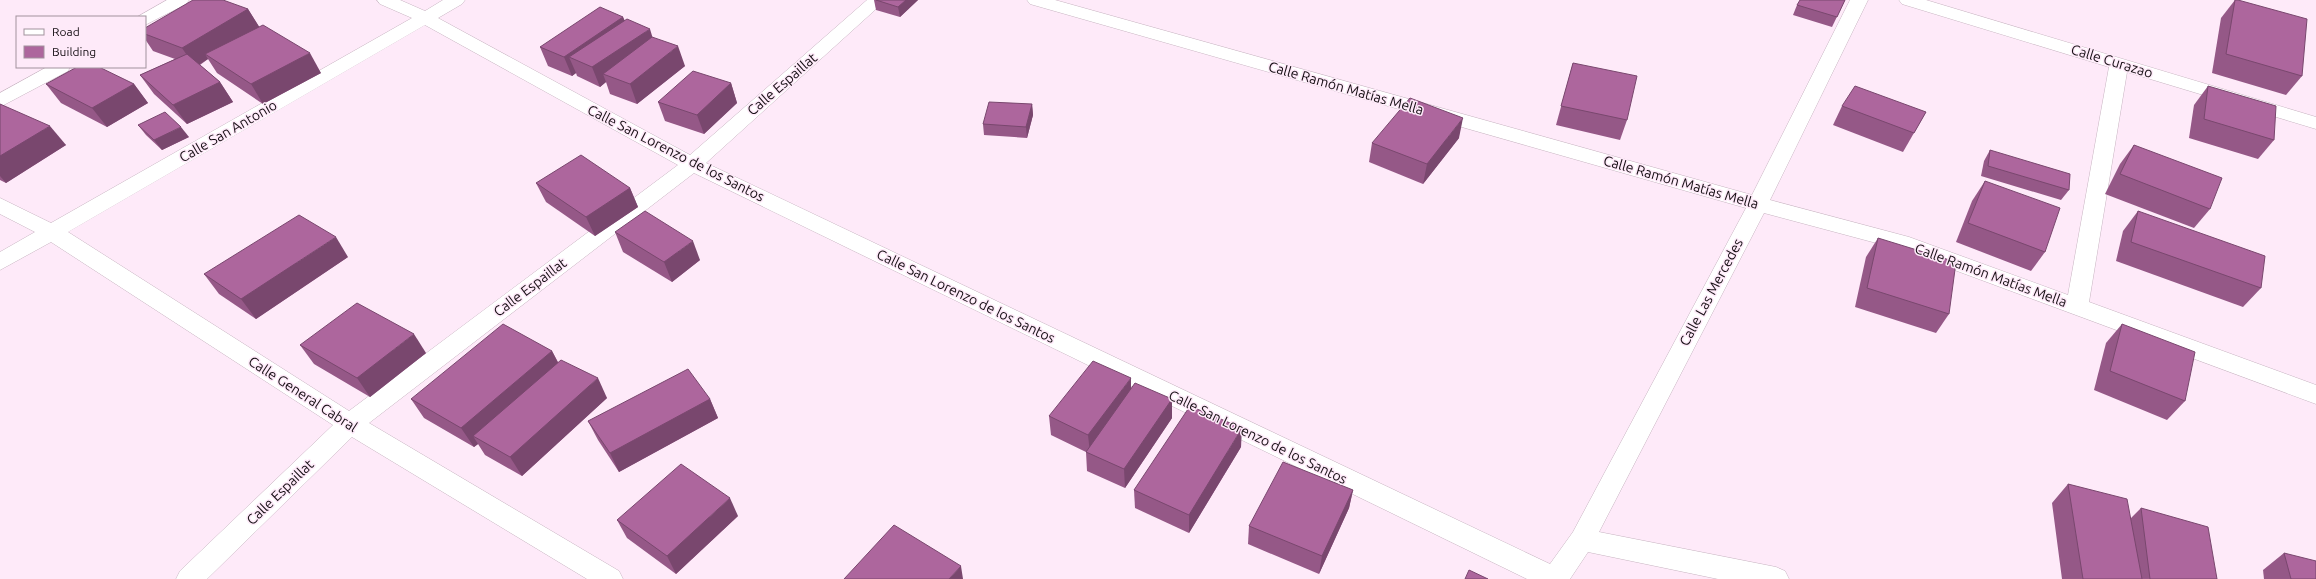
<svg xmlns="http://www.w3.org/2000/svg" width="2316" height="579" viewBox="0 0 2316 579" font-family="Ubuntu,sans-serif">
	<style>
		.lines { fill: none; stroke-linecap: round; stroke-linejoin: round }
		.street-casing { stroke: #c7b4c1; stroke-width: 1 }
		.street { fill: #fff; fill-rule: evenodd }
		.wall { fill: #955887 }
		.shaded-wall { fill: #79476e }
		.building { fill: #ad669d; stroke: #79476e }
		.labels { text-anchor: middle; stroke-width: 3; stroke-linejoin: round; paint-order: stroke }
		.street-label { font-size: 14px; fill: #150e13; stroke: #feeaf9 }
	</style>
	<rect width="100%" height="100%" fill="#feeaf9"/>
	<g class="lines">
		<!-- street casing -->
		<g class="street-casing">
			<g id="street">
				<path d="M167 0H189L186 4 145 25V17L139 16Z"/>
				<path d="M377 0H400L425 11 443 0H465L462 4 438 18 690 155 867 0H886L706 163 1550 564 1573 532 1746 208 1030 4 1027 0H1055L1752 195 1850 0H1868L1770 200 1909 237 2068 295 2109 67 1902 4 1899 0H1926L2316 117V129L2127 72 2089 302 2316 385V404L1895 248 1764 213 1599 532 1776 567 1785 571 1789 579H1718L1588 552 1570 579H1527L694 173 369 423 619 571 623 579H587L352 437 207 579H176L180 571 333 425 51 242 0 270V252L35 232 0 214V198L51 223 412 18 380 4ZM425 25 678 165 349 411 68 232Z"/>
				<path d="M47 67H70L68 71 0 107V93Z"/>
			</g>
		</g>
		<!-- street -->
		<use href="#street" class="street"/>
	</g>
	<!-- wall -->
	<g class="wall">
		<path d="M874 0H918L900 17 876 10Z"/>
		<path d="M1845 0 1832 27 1793 15 1797 5Z"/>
		<path d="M2235 0H2238L2302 76 2286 95 2212 73 2221 18Z"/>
		<path d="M248 9 259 27 321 73 263 104 217 73 208 59 200 65 220 82 233 102 187 124 154 94 140 75 175 59 153 51 145 39V28Z"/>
		<path d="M623 17 625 21 652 37 685 66 637 104 610 94 606 82 600 87 577 76 576 73 572 76 548 66 540 47Z"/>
		<path d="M1573 63 1627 120 1620 140 1556 125Z"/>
		<path d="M731 83 737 103 704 134 665 121 658 102Z"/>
		<path d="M46 84H134L148 103 107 127 61 103Z"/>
		<path d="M2208 86 2274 140 2258 159 2189 138 2194 105Z"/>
		<path d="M0 104 66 145 6 183 0 180Z"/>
		<path d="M1032 104 1033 115 1027 138 984 135 983 124Z"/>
		<path d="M1842 106 1926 112 1903 152 1833 125Z"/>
		<path d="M138 125 189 137 162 150 146 135Z"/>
		<path d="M1459 138 1423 184 1369 162 1372 143Z"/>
		<path d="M2134 145 2210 209 2194 228 2105 194 2120 164Z"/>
		<path d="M1990 150 2069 190 2061 200 1981 176 1984 161Z"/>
		<path d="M1985 181 2045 252 2031 271 1956 242 1972 201Z"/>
		<path d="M536 183 630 188 638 207 595 236 546 202Z"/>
		<path d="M2138 211 2261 288 2243 307 2116 261 2123 231Z"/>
		<path d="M615 232 700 260 672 282 623 252Z"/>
		<path d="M1878 238 1949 314 1936 333 1855 307 1866 257Z"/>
		<path d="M348 257 256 319 219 294 204 274Z"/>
		<path d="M2122 324 2185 401 2167 420 2094 390 2106 343Z"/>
		<path d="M300 345 426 353 370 397 314 364Z"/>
		<path d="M552 351 558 362 607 398 522 476 485 455 478 444 474 447 424 418 411 399Z"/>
		<path d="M1131 388 1172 399V418L1125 488 1087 471 1086 452 1051 435 1049 416Z"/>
		<path d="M710 399 718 418 619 472 598 440 588 421Z"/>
		<path d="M1241 447 1189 533 1135 508 1134 490Z"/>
		<path d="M2068 484 2131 518 2141 508 2217 579H2062L2052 503Z"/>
		<path d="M1353 490 1349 508 1319 574 1248 544 1249 526Z"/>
		<path d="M738 516 676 574 627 538 617 520Z"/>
		<path d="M2284 553 2316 579H2264L2263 570Z"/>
	</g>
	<!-- shaded-wall -->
	<g class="shaded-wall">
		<path d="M906 0H918L900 17 898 7Z"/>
		<path d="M248 9 260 28 205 54 208 59 195 67 182 48Z"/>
		<path d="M623 17 630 36 569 57 576 73 572 76 564 57Z"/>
		<path d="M650 29 656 49 603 74 606 82 600 87 592 67Z"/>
		<path d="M678 46 685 66 637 104 630 84Z"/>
		<path d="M310 53 321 73 263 104 251 84Z"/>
		<path d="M220 82 233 102 187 124 173 105Z"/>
		<path d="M731 83 737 103 704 134 697 115Z"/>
		<path d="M134 84 148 103 107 127 92 108Z"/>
		<path d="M1032 104 1033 115 1027 138 1026 127Z"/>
		<path d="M1463 118 1459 138 1423 184 1427 164Z"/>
		<path d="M50 126 66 145 6 183 0 176V156Z"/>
		<path d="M181 127 189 137 162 150 154 140Z"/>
		<path d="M630 188 638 207 595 236 586 217Z"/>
		<path d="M336 237 348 257 256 319 241 299Z"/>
		<path d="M693 241 700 260 672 282 664 262Z"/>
		<path d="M414 334 426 353 370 397 357 378Z"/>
		<path d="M552 351 562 371 473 436 478 444 474 447 461 428Z"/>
		<path d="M598 378 607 398 522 476 510 457Z"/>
		<path d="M1131 378V397L1090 453 1088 435Z"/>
		<path d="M710 399 718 418 619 472 610 453Z"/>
		<path d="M1172 399V418L1125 488 1124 469Z"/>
		<path d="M1242 428 1241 447 1189 533V515Z"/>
		<path d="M1353 490 1349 508 1319 574 1322 556Z"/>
		<path d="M730 498 738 516 676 574 667 556Z"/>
		<path d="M961 566 963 579H949Z"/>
	</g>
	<!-- building -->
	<g class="building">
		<path d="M193 0H223L248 9 182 48 145 34V28Z"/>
		<path d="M876 0H906L898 7Z"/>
		<path d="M1800 0H1845L1837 17 1797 5Z"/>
		<path d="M2235 0H2238L2307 19 2302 76 2226 54Z"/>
		<path d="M600 7 623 17 564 57 540 47Z"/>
		<path d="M627 19 650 29 592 67 569 57Z"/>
		<path d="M263 25 310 53 251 84 205 54Z"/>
		<path d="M652 37 678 46 630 84 603 74Z"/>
		<path d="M187 54 220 82 173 105 140 75Z"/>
		<path d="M1573 63 1637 76 1627 120 1561 106Z"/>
		<path d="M77 67H99L134 84 92 108 46 84Z"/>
		<path d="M693 71 731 83 697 115 658 102Z"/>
		<path d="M1855 86 1926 112 1914 133 1842 106Z"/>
		<path d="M2208 86 2276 106 2274 140 2204 119Z"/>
		<path d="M1410 98 1463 118 1427 164 1372 143Z"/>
		<path d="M989 102 1032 104 1026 127 983 124Z"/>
		<path d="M0 104 50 126 0 156Z"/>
		<path d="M165 112 181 127 154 140 138 125Z"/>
		<path d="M2134 145 2222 178 2210 209 2120 174Z"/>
		<path d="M1990 150 2070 174 2069 190 1988 166Z"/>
		<path d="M581 155 630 188 586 217 536 183Z"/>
		<path d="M1985 181 2060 208 2045 252 1968 223Z"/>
		<path d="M645 211 693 241 664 262 615 232Z"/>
		<path d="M2138 211 2265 256 2261 288 2131 242Z"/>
		<path d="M299 215 336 237 241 299 204 274Z"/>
		<path d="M1878 238 1956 262 1949 314 1867 288Z"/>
		<path d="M357 303 414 334 357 378 300 345Z"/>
		<path d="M503 324 552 351 461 428 411 399Z"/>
		<path d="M2122 324 2195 352 2185 401 2110 371Z"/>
		<path d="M561 360 598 378 510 457 473 436Z"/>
		<path d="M1093 361 1131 378 1088 435 1049 416Z"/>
		<path d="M688 369 710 399 610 453 588 421Z"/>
		<path d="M1135 383 1172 399 1124 469 1086 452Z"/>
		<path d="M1190 406 1242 428 1189 515 1134 490Z"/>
		<path d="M1283 462 1353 490 1322 556 1249 526Z"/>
		<path d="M681 464 730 498 667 556 617 520Z"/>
		<path d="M2068 484 2127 499 2142 579H2083Z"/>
		<path d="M2141 508 2208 527 2217 579H2150Z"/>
		<path d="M894 525 961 566 949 579H844Z"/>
		<path d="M2284 553 2316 561V579H2291Z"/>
		<path d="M1469 570 1488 579H1465Z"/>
	</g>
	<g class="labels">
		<!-- street labels -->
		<g class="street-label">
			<text transform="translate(2112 61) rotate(17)" y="5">Calle Curazao</text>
			<text transform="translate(782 84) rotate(-41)" y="5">Calle Espaillat</text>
			<text transform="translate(1346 88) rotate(16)" y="5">Calle Ramón Matías Mella</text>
			<text transform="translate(228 131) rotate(-30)" y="5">Calle San Antonio</text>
			<text transform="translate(676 153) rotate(27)" y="5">Calle San Lorenzo de los Santos</text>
			<text transform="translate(1681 182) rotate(16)" y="5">Calle Ramón Matías Mella</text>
			<text transform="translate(1991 275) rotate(20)" y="5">Calle Ramón Matías Mella</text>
			<text transform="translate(530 287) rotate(-37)" y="5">Calle Espaillat</text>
			<text transform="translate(1711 292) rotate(-62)" y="5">Calle Las Mercedes</text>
			<text transform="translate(966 296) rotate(26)" y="5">Calle San Lorenzo de los Santos</text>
			<text transform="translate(303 394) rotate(33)" y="5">Calle General Cabral</text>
			<text transform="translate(1258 437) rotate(26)" y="5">Calle San Lorenzo de los Santos</text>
			<text transform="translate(280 492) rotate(-44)" y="5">Calle Espaillat</text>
		</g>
	</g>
	<!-- legend -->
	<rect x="16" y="16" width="130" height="52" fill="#feeaf9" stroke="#a1929d"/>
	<rect x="24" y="29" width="20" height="6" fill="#ffffff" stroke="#a1929d"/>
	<text x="52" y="36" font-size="12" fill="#150e13">Road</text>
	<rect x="24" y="46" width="20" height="12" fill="#ad669d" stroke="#a1929d"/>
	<text x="52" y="56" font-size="12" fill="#150e13">Building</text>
</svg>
